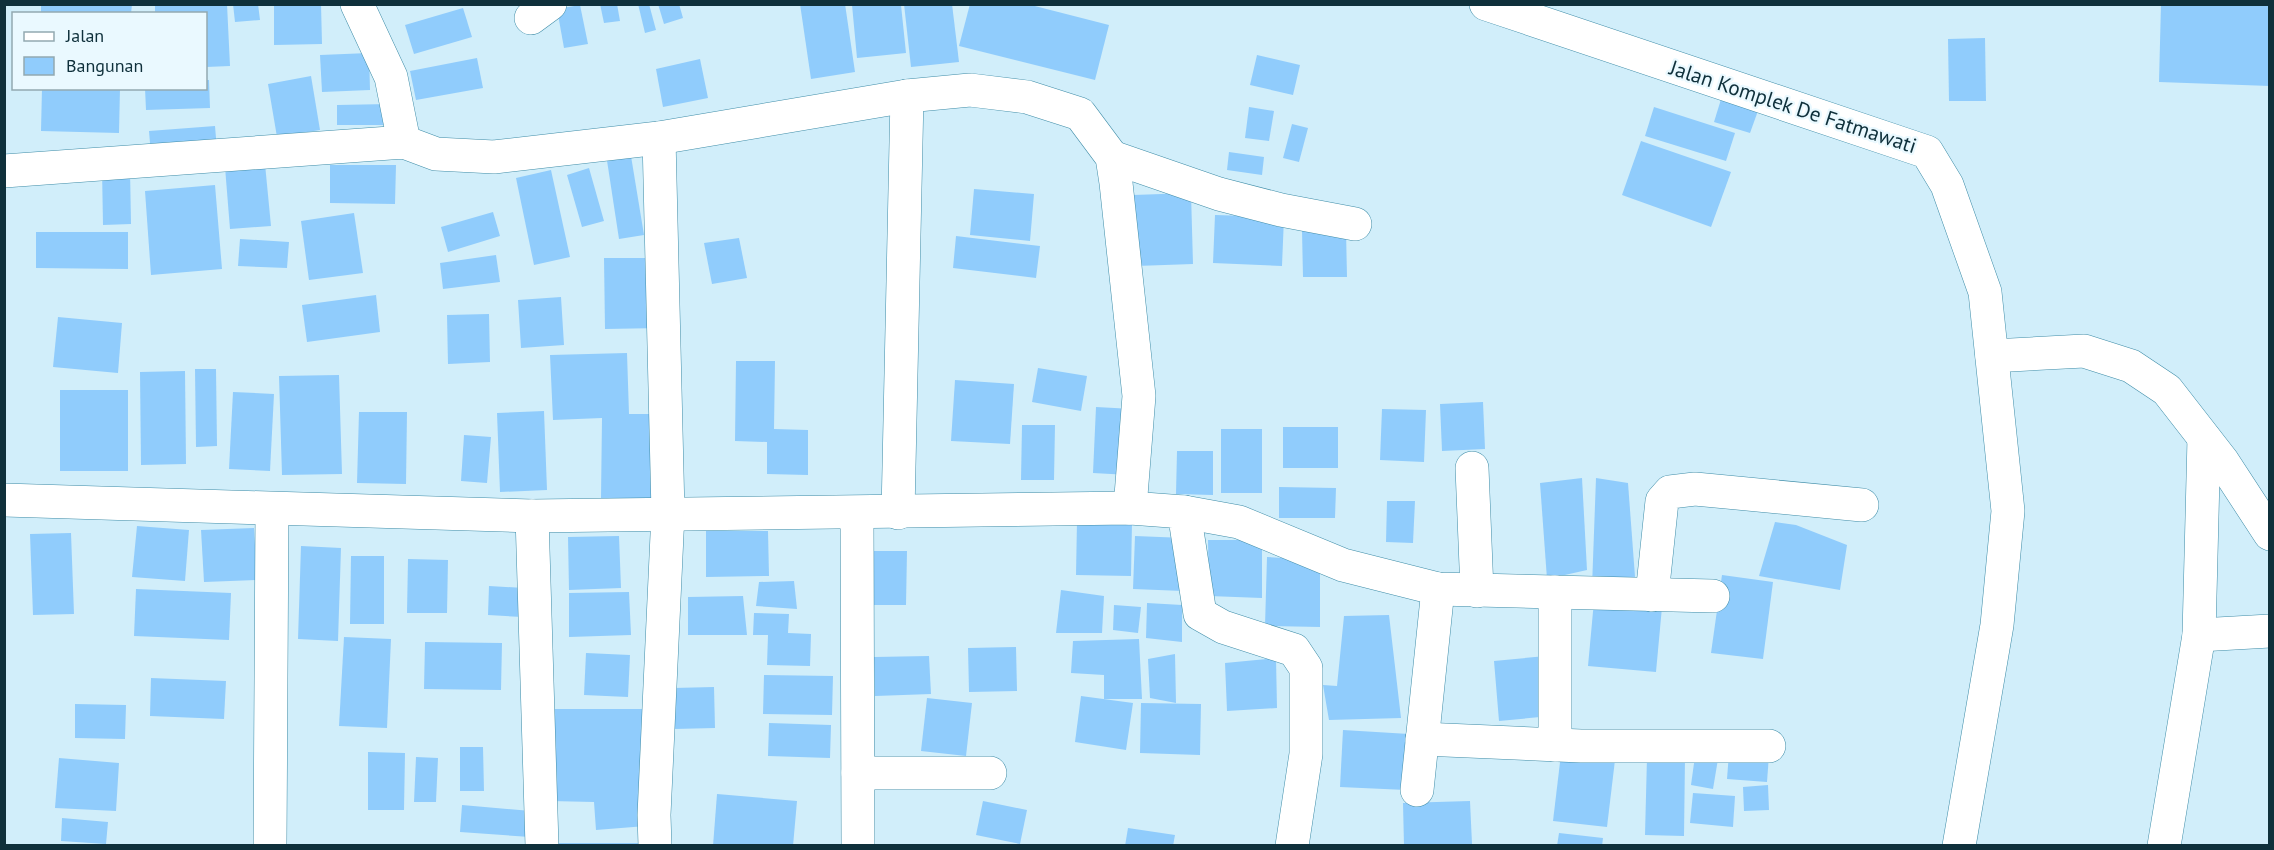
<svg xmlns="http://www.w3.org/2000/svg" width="2274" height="850" viewBox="0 0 2274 850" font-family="'PT Sans',sans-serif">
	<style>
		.building { fill: #90ccfc }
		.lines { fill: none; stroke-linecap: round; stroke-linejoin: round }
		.street-casing { stroke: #3f8da8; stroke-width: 34 }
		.street { stroke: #fff; stroke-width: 33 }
		.labels { text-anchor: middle; stroke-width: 4.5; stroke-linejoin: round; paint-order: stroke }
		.street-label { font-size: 21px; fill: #0f303b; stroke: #eaf9ff }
	</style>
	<rect width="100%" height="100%" fill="#d1eefa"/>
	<!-- building -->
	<g class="building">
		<path d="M41 4H132L131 14H41Z"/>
		<path d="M155 4H227L230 66 206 67V14H155Z"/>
		<path d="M233 4H258L260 20 235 22Z"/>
		<path d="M274 4H321L322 44 274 45Z"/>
		<path d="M600 4H617L620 21 604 23Z"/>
		<path d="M638 4H649L656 30 645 33Z"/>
		<path d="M658 4H679L683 18 664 24Z"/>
		<path d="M800 4H845L855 72 811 79Z"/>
		<path d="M904 4H952L959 62 911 67Z"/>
		<path d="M970 4H1027L1109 25 1095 80 959 46Z"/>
		<path d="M2161 4H2270V86L2159 82Z"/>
		<path d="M580 5 588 44 564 48 557 9Z"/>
		<path d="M852 5H901L906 53 857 58Z"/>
		<path d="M463 8 472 37 414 54 405 25Z"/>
		<path d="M1985 38 1986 101H1949L1948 39Z"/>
		<path d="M369 53 370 90 322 92 320 55Z"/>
		<path d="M1257 55 1300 65 1293 95 1250 85Z"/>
		<path d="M477 58 483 88 416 100 410 71Z"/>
		<path d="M700 59 708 98 663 107 656 69Z"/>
		<path d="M311 76 320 130 277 137 268 84Z"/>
		<path d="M206 80H209L210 108 146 110 145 88H206Z"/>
		<path d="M42 88H120L119 133 41 131Z"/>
		<path d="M1722 96 1759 108 1750 133 1714 122Z"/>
		<path d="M389 104V125H337V105Z"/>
		<path d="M1249 107 1274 111 1269 141 1245 138Z"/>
		<path d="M1654 107 1735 133 1726 161 1645 136Z"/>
		<path d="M1292 124 1308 128 1299 162 1283 158Z"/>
		<path d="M215 126 217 150 151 155 149 131Z"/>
		<path d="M1641 141 1731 172 1711 227 1622 195Z"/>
		<path d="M630 150 644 235 619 239 606 154Z"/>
		<path d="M1229 152 1264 157 1262 175 1227 170Z"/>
		<path d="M265 164 271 226 230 229 225 167Z"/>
		<path d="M330 165H396L395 204 330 203Z"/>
		<path d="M589 168 604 221 582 227 567 175Z"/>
		<path d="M102 169H130L131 224 103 225Z"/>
		<path d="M551 170 570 257 534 265 516 178Z"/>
		<path d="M215 185 222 269 151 275 145 191Z"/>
		<path d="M974 189 1034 194 1030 241 970 235Z"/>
		<path d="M1191 193 1193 264 1136 266 1133 195Z"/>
		<path d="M493 212 500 236 448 252 441 227Z"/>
		<path d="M354 213 363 273 309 280 301 221Z"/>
		<path d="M1215 215 1284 217 1282 266 1213 263Z"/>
		<path d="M1302 230H1346L1347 277H1303Z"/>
		<path d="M36 232H128V269L36 268Z"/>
		<path d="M956 236 1040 246 1036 278 953 268Z"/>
		<path d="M739 238 747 278 712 284 704 243Z"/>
		<path d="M240 239 289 242 287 268 238 266Z"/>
		<path d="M496 255 500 282 443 289 440 263Z"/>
		<path d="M604 258H660L661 328 605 329Z"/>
		<path d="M376 295 380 332 307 342 302 305Z"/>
		<path d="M561 297 564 345 521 348 518 300Z"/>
		<path d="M489 314 490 362 448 364 447 315Z"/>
		<path d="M58 317 122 323 118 373 53 367Z"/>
		<path d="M627 353 629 414H652V498H601L602 418 553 420 550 355Z"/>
		<path d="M736 361H775L774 429 808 430V475L767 474V442L735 441Z"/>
		<path d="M1038 368 1087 376 1081 411 1032 402Z"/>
		<path d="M195 369H216L217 446 196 447Z"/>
		<path d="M185 371 186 464 141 465 140 372Z"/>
		<path d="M339 375 342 474 282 475 279 376Z"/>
		<path d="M955 380 1014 384 1010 444 951 441Z"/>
		<rect x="60" y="390" width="68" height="81"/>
		<path d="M233 392 274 394 270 471 229 469Z"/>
		<path d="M1483 402 1485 449 1442 451 1440 404Z"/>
		<path d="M1096 407 1133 409 1129 475 1093 473Z"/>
		<path d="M1382 409 1426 410 1424 462 1380 460Z"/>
		<path d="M544 411 547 490 500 492 497 413Z"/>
		<path d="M359 412H407L406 484 357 483Z"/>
		<path d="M1022 425H1055L1054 480H1021Z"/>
		<rect x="1283" y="427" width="55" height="41"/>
		<rect x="1221" y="429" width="41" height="64"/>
		<path d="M464 435 491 437 487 483 461 481Z"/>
		<path d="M1177 451H1213V495L1176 494Z"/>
		<path d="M1582 478 1587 570 1547 579 1540 483Z"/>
		<path d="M1596 478 1628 483 1636 590 1592 587Z"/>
		<path d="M1279 487 1336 488 1335 518H1279Z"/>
		<path d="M1387 501H1415L1413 543 1386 542Z"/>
		<path d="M1077 521 1132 522 1131 576 1076 575Z"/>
		<path d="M1775 522 1796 525 1847 545 1840 590 1759 576Z"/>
		<path d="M137 526 189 530 185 581 132 577Z"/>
		<path d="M254 528 257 580 204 582 201 530Z"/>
		<path d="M706 531H768L769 576 706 577Z"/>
		<path d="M71 533 74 614 33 615 30 534Z"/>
		<path d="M619 536 621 588 569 590 568 537Z"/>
		<path d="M1135 536 1185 538 1183 591 1133 589Z"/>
		<path d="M1208 540H1262V598L1209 596Z"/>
		<path d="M301 546 341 548 338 641 298 639Z"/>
		<path d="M866 551H907L906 605H865Z"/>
		<path d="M351 556H384V624H350Z"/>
		<path d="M1267 557 1320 560V627L1265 626Z"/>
		<path d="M408 559 448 560 447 613H407Z"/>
		<path d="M1722 575 1773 582 1763 659 1711 653Z"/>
		<path d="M794 581 797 609 756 606 759 582Z"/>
		<path d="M489 586 524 588 522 617 488 615Z"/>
		<path d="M136 589 231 593 229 640 134 636Z"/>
		<path d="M1061 590 1104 596 1102 633H1056Z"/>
		<path d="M629 592 631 635 569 637V593Z"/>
		<path d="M743 596 747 635H688V597Z"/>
		<path d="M1594 601 1662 607 1656 672 1588 666Z"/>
		<path d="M1147 603 1182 605V642L1146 638Z"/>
		<path d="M1114 605 1141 607 1138 633 1113 630Z"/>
		<path d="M754 613 789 614 788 633 811 634 810 666 767 665 768 635H753Z"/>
		<path d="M1389 615 1401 718 1329 720 1323 685 1337 686 1344 616Z"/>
		<path d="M344 637 391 639 387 728 339 726Z"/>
		<path d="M1139 639 1142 699H1104V675L1071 673 1073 641Z"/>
		<path d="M425 642 502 643 501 690 424 689Z"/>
		<path d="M1016 647 1017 691 969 692 968 648Z"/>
		<path d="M586 653 630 655 628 697 584 695Z"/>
		<path d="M1175 654 1176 703 1150 698 1148 659Z"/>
		<path d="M929 656 931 694 875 696 874 657Z"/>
		<path d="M1546 656 1551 716 1499 721 1494 661Z"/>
		<path d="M1276 658 1277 708 1227 711 1225 663Z"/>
		<path d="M764 675 833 676 832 715 763 714Z"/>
		<path d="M151 678 226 681 224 719 150 716Z"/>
		<path d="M714 687 715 728 674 729 673 688Z"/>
		<path d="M1081 696 1133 703 1126 750 1075 742Z"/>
		<path d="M927 698 972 703 966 756 921 751Z"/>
		<path d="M1141 703 1201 704 1200 755 1140 753Z"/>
		<path d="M75 704 126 705 125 739 75 738Z"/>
		<path d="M548 709H646V826L596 830 594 802 550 801Z"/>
		<path d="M769 723 831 725 830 758 768 756Z"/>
		<path d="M1343 730 1409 734 1406 790 1340 787Z"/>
		<path d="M460 747H483L484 791H460Z"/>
		<path d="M1696 749 1719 753 1713 789 1691 785Z"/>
		<path d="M368 752 405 753 404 810H368Z"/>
		<path d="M1729 753 1769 755 1767 782 1727 779Z"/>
		<path d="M1561 754 1615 760 1607 827 1553 821Z"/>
		<path d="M416 757 438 758 436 802H414Z"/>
		<path d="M1647 757 1685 758 1684 836 1645 835Z"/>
		<path d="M59 758 119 763 116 811 55 808Z"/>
		<path d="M1768 785 1769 810 1744 811 1743 787Z"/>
		<path d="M1693 793 1735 796 1733 827 1690 823Z"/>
		<path d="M717 794 797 801 793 846H713Z"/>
		<path d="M983 801 1027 810 1020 844 976 835Z"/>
		<path d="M1470 801 1472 844 1404 846 1403 803Z"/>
		<path d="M462 805 531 811 530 837 460 832Z"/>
		<path d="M62 818 108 822 106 844 61 841Z"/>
		<path d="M1128 828 1175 835 1173 846H1125Z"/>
		<path d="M1559 833 1603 838 1602 846H1557Z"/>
		<rect x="555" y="843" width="93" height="3"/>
	</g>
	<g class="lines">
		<!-- street casing -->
		<g class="street-casing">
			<g id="street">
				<path d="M357 4 391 77 404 142"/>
				<path d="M1486 4 1927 152 1947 185 1985 292 2008 511 1997 625 1959 846"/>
				<path d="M531 18 550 4"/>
				<path d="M1112 157 1219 194 1281 210 1355 224"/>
				<path d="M4 171 404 142 436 154 494 157 659 138 907 96 970 90 1027 97 1080 114 1112 157 1116 183 1139 396 1130 508"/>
				<path d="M1992 356 2084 351 2131 366 2167 390 2223 462 2270 534"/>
				<path d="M1472 468 1477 591"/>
				<path d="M4 500 532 516 1130 508 1184 512 1200 614 1223 627 1294 650 1306 668V754L1292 846"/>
				<path d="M1184 512 1239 522 1343 565 1438 589 1713 596"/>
				<path d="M857 513 858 846"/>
				<path d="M898 513 907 96"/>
				<path d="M532 516 542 846"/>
				<path d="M1555 592V745"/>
				<path d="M1652 595 1662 501 1670 492 1695 489 1862 505"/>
				<path d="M2199 635 2270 631"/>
				<path d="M1422 739 1581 746H1769"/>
				<path d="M858 773H990"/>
				<path d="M1417 790 1438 589"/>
				<path d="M270 846 272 510"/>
				<path d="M655 846 654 815 668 513 659 138"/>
				<path d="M2164 846 2199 635 2204 438"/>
			</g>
		</g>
		<!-- street -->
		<use href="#street" class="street"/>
	</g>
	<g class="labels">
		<!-- street labels -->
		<g class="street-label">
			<text transform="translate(1793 107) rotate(18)" y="7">Jalan Komplek De Fatmawati</text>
		</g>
	</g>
	<!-- border -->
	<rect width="2274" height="850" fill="none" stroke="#0f303b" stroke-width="12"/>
	<!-- legend -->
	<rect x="12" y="12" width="195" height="78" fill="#eaf9ff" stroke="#92a9b1" stroke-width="1.5"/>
	<rect x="24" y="32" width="30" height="9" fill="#ffffff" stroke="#92a9b1" stroke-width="1.5"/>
	<text x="66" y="42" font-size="18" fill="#0f303b">Jalan</text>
	<rect x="24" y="57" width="30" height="18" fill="#90ccfc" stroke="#92a9b1" stroke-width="1.5"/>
	<text x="66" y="72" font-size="18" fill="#0f303b">Bangunan</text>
</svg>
